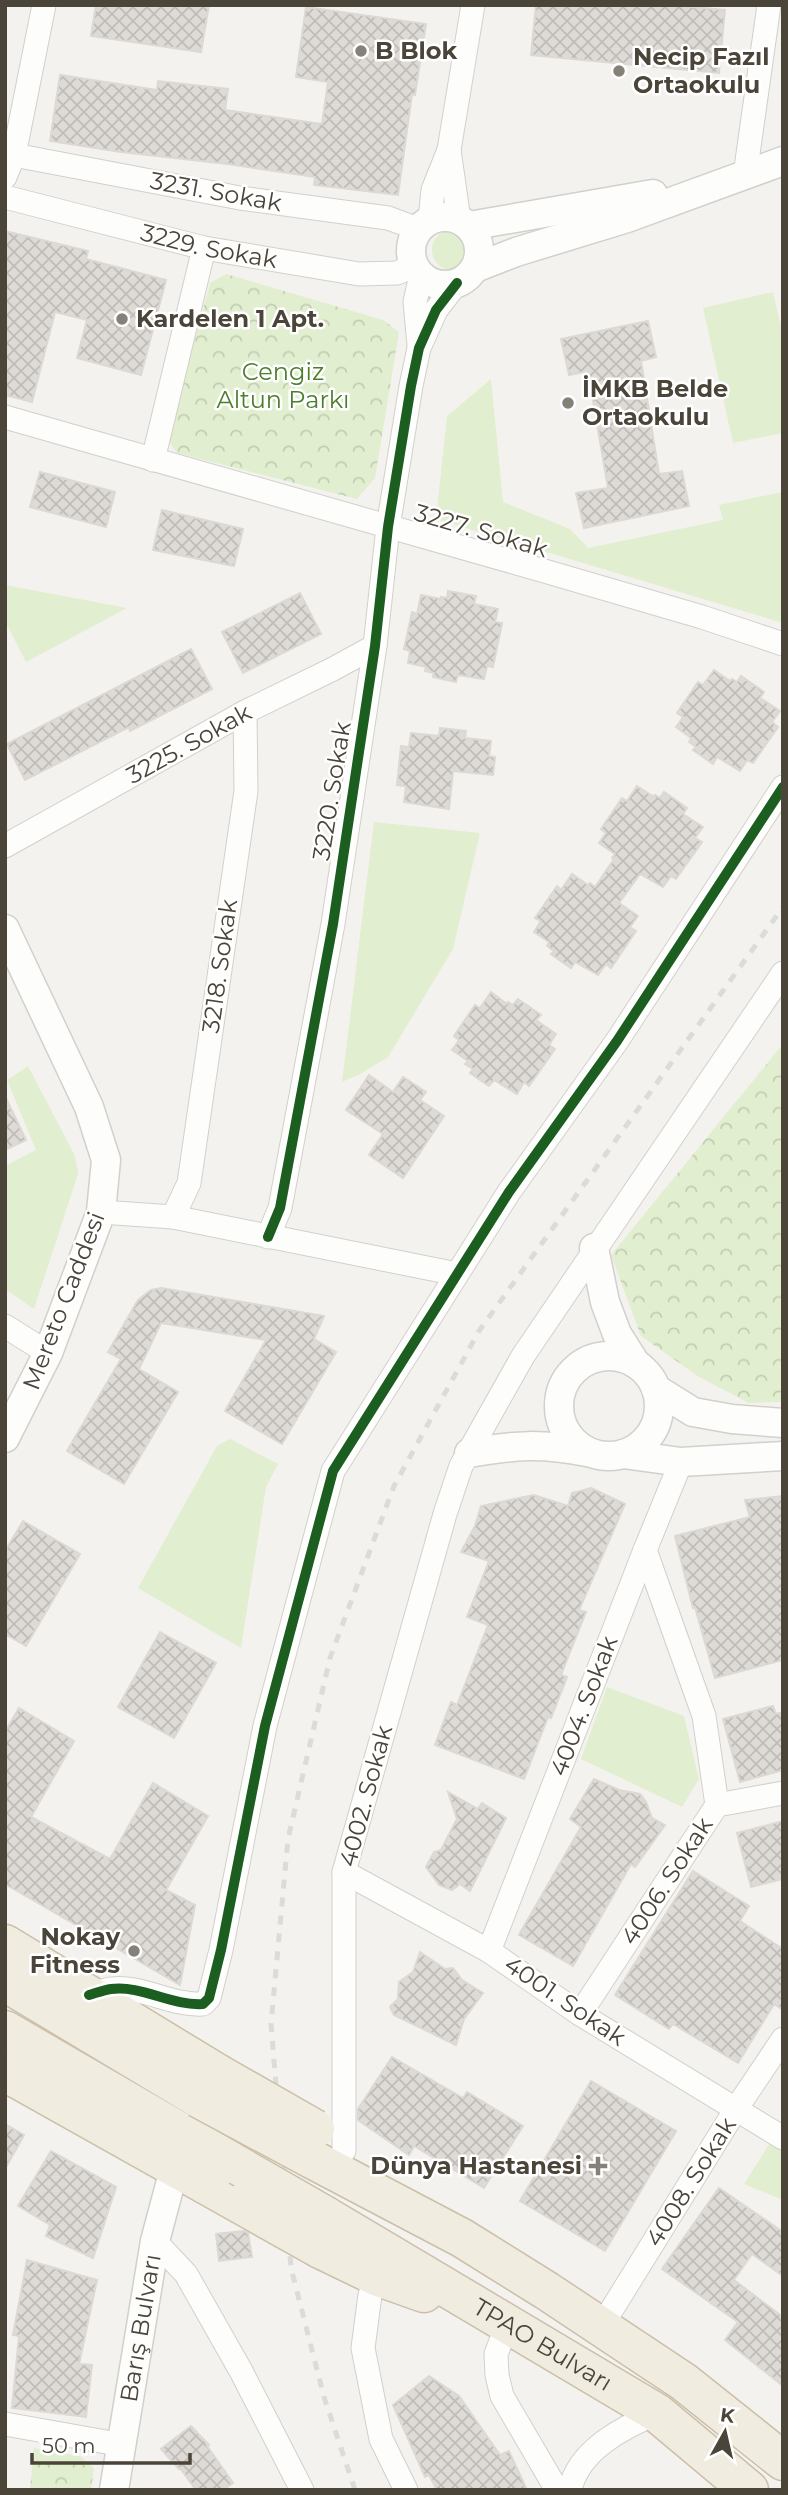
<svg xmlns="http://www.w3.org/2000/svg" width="788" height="2495" viewBox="0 0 788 2495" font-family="Montserrat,sans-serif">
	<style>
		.green { fill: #e1eecf }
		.park { fill: url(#park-crowns) }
		.building { fill: url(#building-cross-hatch); stroke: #dcd9d4; stroke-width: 2 }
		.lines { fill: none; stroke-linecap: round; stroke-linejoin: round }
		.minor-casing { stroke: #d2d0cb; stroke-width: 25 }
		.tertiary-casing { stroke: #d2d0cb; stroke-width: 31 }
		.trunk-casing { stroke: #ccbfa9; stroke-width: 41 }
		.minor { stroke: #fdfdfc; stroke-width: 23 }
		.tertiary { stroke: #fdfdfc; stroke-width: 28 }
		.trunk { stroke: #f0ece0; stroke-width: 38 }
		.rail { stroke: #dbdbda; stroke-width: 5; stroke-dasharray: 9 9; stroke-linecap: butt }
		.trunk-bridge-casing { stroke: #ccbfa9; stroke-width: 41; stroke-linecap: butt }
		.trunk-bridge { stroke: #f0ece0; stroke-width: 38 }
		.cycleway-casing { stroke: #fff; stroke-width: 15 }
		.cycleway { stroke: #1b5e20; stroke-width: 10 }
		.poi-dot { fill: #868178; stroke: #fff; stroke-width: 2.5 }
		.labels { text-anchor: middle; stroke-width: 5; stroke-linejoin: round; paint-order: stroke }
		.poi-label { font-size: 24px; font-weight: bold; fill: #4b4439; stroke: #fff; text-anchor: start }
		.street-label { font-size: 24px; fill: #4b4439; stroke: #fff }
		.park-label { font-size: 24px; fill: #4a7f2a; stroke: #fff }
	</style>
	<defs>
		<pattern id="park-crowns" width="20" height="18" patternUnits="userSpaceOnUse" patternTransform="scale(1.75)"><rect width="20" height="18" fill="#e1eecf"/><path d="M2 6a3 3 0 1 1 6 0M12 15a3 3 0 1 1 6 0" fill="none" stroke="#c3cdb2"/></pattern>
		<pattern id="building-cross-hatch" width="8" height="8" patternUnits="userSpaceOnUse" patternTransform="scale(1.75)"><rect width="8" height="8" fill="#dedbd6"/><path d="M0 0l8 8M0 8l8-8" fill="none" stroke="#c0bdb8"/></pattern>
	</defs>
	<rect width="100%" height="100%" fill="#f4f2ee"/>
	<!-- green -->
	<g class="green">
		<circle cx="452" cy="250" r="20"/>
		<path d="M773 292 783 336V433L733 443 703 308Z"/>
		<path d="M491 379 503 502 570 529 588 548 723 520 719 505 783 492V623L436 519 447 416Z"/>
		<path d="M5 585 127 608 26 662 5 621Z"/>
		<path d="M374 822 480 833 453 949 388 1057 360 1074 342 1082Z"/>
		<path d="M28 1066 75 1156 78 1174 34 1309 5 1289V1166L36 1150 7 1080Z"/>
		<path d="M230 1439 278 1464 266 1487 241 1648 138 1588 217 1446Z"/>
		<path d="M607 1687 684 1716 699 1779 682 1807 581 1759Z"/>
		<path d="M770 2143 783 2152V2200L744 2184Z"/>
	</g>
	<!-- park -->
	<g class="park">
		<path d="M226 274 383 320 399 332 375 478 357 499 177 453 168 440 210 283Z"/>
		<path d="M783 1044V1402L749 1403 699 1377 641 1336 611 1255Z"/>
		<path d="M34 2448 80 2456 94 2468 91 2490H30Z"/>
	</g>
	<!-- building -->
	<g class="building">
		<path d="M96 5H209L201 52 91 36Z"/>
		<path d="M536 5H670L725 10 719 73 531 55Z"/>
		<path d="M306 7 426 24 415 95 412 94 398 195 314 185 315 177 228 164 121 152 50 141 60 75 157 90 158 81 228 89 225 110 322 124 328 82 296 77Z"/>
		<path d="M5 231 88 251 86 259 166 280 141 375 77 358 87 320 55 312 32 402 5 395Z"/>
		<path d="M648 321 656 357 641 361 659 474 682 471 689 506 584 528 576 493 608 488 588 371 569 375 561 339Z"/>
		<path d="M40 472 115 492 106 527 30 507Z"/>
		<path d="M162 510 243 529 234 566 153 550Z"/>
		<path d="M448 591 476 596 474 604 498 609 495 622 502 623 493 667 487 666 484 679 458 675 456 682 433 677 434 673 425 671 426 667 408 663 410 651 404 649 412 612 417 614 421 595 441 599V597L447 598Z"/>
		<path d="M300 593 321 634 243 673 222 632Z"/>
		<path d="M191 649 212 689 130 731 129 727 25 780 7 744Z"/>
		<path d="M714 670 730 681 732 679 737 682 741 676 764 692 760 698 780 711 772 722 778 727 753 763 747 760 740 771 717 757 713 764 693 750 696 747 689 742 691 738 676 727 683 717 677 713 698 682 703 685Z"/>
		<path d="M440 728 466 731 465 738 491 741 489 756 495 757 493 775 453 771 449 809 404 802 406 786 397 785 401 746 409 747 411 733 439 736Z"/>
		<path d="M637 786 654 797 655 795 660 798 664 792 687 808 683 814 703 827 695 838 702 842 676 879 671 876 663 887 640 874 619 903 638 916 630 927 636 931 611 968 606 964 598 975 575 962 571 968 551 954 554 951 547 946 549 942 534 932 541 921 535 918 557 886 561 890 572 874 588 885 590 883 595 887 614 859 612 858 615 854 599 843 606 833 601 829 622 798 627 801Z"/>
		<path d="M491 992 507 1004 508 1002 513 1005 518 999 541 1015 536 1020 556 1034 549 1045 555 1049 529 1086 524 1082 517 1094 494 1080 489 1086 470 1073 473 1069 465 1064 468 1061 452 1050 459 1040 454 1036 475 1005 480 1008Z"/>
		<path d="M369 1075 393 1092 403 1077 426 1092 420 1100 444 1116 403 1178 369 1155 383 1134 346 1110Z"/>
		<path d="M5 1096 26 1140 5 1150Z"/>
		<path d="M161 1288 324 1316 314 1339 336 1352 282 1444 225 1411 266 1340 161 1323 139 1369 178 1392 124 1484 67 1451 121 1359 108 1352 138 1300 151 1290Z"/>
		<path d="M591 1488 625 1504 579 1610 586 1612 561 1675 567 1677 551 1718 548 1717 524 1779 435 1745 451 1702 457 1705 488 1625 467 1617 489 1561 461 1552 475 1526 481 1506 534 1495 568 1506 572 1493Z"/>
		<path d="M783 1496V1660L715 1678 695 1607 693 1608 675 1536 750 1517 745 1500Z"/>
		<path d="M23 1521 80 1554 26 1646 5 1634V1551Z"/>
		<path d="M160 1632 216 1663 174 1738 118 1707Z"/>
		<path d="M773 1706 776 1714 783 1712V1770L740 1782 723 1719Z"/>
		<path d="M19 1708 74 1741 31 1817 110 1859 153 1783 208 1816 166 1890 195 1905 180 1985 5 1884V1732Z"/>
		<path d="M594 1779 619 1790 640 1794 646 1802 652 1818 665 1825 635 1867 631 1864 573 1966 519 1935 581 1827 570 1819Z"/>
		<path d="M448 1792 478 1809 482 1803 506 1818 470 1891 460 1884 452 1890 439 1885 426 1867 434 1852 441 1850 457 1819Z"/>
		<path d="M783 1821V1879L751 1887 737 1833Z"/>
		<path d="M693 1871 749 1906 740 1921 783 1949V2010L774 2004 738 2063 673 2024 669 2029 615 1995Z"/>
		<path d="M420 1952 445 1969 453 1968 462 1980 483 1993 464 2019 456 2045 394 2015 390 2007 398 1999 399 1982 413 1972Z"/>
		<path d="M392 2057 463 2098 467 2092 523 2126 484 2188 414 2146 409 2155 358 2120V2109Z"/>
		<path d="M591 2081 676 2131 605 2251 520 2201Z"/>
		<path d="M5 2124 24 2135 5 2169Z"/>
		<path d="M51 2151 116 2187 93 2258 46 2236 50 2225 18 2206Z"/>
		<path d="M719 2188 783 2232V2276L752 2254 734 2280 783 2317V2386L725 2340 738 2322 662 2269Z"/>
		<path d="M243 2231 248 2233 252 2257 219 2261 216 2234Z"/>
		<path d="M27 2260 97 2280 79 2364 92 2365 86 2417 12 2408 19 2336 13 2335Z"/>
		<path d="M429 2376 459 2396 500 2455 509 2451 527 2490H437L429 2475 425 2477 393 2405Z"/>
		<path d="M191 2426 209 2445 207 2446 233 2483 223 2490H196L180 2468 179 2469 161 2449Z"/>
	</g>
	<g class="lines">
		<!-- minor casing -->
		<g class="minor-casing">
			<g id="minor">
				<path d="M449 150 473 5"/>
				<path d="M14 155 240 198 388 218 418 229"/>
				<path d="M745 175 769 5"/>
				<path d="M5 177 14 155 44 5"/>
				<path id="s1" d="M5 197 204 248 359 274 397 273 414 266"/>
				<path d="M430 220 433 190 449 150 459 220"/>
				<path d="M419 345 415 302 421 275"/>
				<path d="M5 417 541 570 702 617 783 644"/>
				<path d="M153 460 204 248"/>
				<path d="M5 846 245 712 333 669 375 646"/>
				<path d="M101 1212 173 1217 457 1274"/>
				<path d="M173 1217 189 1183 246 791 245 712"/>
				<path d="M268 1237 280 1208 333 924 375 646 388 527 411 386 419 348 436 310 457 283"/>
				<path d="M5 1326 48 1353"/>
				<path d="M645 1550 704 1716 717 1805"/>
				<path d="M344 1872 489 1951 580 2014 783 2138"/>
				<path d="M489 1951 645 1550 681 1462"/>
				<path d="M89 1995C96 1993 104 1990 111 1989 142 1985 171 2006 203 2004L209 1998 221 1950 265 1726 333 1471 509 1192 617 1041 783 787"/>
				<path d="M580 2014 717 1805 783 1793"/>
				<path d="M344 2151V1872L445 1514 461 1466 523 1356 783 973"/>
				<path d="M155 2241 186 2274 241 2371 302 2490"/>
				<path d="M376 2276 370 2295 363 2348 381 2439 406 2490"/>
				<path d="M508 2323 496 2354 497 2375 502 2396 557 2490"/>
				<path d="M601 2327 736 2109 783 2039"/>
				<path d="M5 2424 123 2445"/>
				<path d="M570 2490C578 2450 624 2427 657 2413"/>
			</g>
		</g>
		<!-- tertiary casing -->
		<g class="tertiary-casing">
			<g id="tertiary">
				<circle cx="445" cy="251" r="34"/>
				<path d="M469 226 653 194"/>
				<path d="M475 268 516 252 627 218 783 161"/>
				<path d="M5 929 89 1107 106 1160 101 1212 48 1353 5 1438"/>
				<path d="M594 1248 605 1302 617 1334 636 1364"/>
				<circle cx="609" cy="1406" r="50"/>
				<path d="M656 1389 693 1412 732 1419 783 1423"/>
				<path d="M469 1453C515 1445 541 1443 587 1452"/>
				<path d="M623 1454 681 1462 783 1456"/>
				<path id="s2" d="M114 2490 155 2241 175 2166"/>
			</g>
		</g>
		<!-- trunk casing -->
		<g class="trunk-casing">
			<g id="trunk">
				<path d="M5 1944 217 2073"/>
				<path d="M5 1982 198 2098"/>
				<path d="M5 2030 239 2166"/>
				<path d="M5 2072 240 2204"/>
				<path d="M310 2158 462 2238 547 2291 684 2382 783 2461"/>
				<path id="s3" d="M326 2216 657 2413 749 2490"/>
				<path d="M320 2249 376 2276 424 2293"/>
			</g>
		</g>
		<!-- minor -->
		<use href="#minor" class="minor"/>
		<!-- tertiary -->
		<use href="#tertiary" class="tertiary"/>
		<!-- trunk -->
		<use href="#trunk" class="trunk"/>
		<!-- rail -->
		<path class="rail" d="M355 2490 324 2397 291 2268 271 2024 288 1839 330 1658 394 1486 479 1331 783 907"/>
		<!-- trunk-bridge casing -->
		<g class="trunk-bridge-casing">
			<g id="trunk-bridge">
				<path d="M217 2073 315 2129"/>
				<path d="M198 2098 310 2158"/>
				<path d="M239 2166 326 2216"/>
				<path d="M240 2204 320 2249"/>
			</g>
		</g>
		<!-- trunk-bridge -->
		<use href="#trunk-bridge" class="trunk-bridge"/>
		<!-- cycleway casing -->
		<g class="cycleway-casing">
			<g id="cycleway">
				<path d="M268 1237 280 1208 333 924 375 646 388 527 411 386 419 348 436 310 457 283"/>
				<path d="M89 1995C96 1993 104 1990 111 1989 142 1985 171 2006 203 2004L209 1998 221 1950 265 1726 333 1471 509 1192 617 1041 783 787"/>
			</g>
		</g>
		<!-- cycleway -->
		<use href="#cycleway" class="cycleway"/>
	</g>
	<!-- markers -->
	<g class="poi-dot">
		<circle cx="361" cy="51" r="7"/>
		<circle cx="619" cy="71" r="7"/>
		<circle cx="122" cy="319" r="7"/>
		<circle cx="568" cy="403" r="7"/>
		<circle cx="134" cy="1951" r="7"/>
		<path d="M594.5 2155.5h7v7h7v7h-7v7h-7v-7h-7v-7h7z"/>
	</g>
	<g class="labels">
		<!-- poi labels -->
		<g class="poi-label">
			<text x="375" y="59">B Blok</text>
			<text x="633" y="65">Necip Fazıl<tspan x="633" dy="28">Ortaokulu</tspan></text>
			<text x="136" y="327">Kardelen 1 Apt.</text>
			<text x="582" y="397">İMKB Belde<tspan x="582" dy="28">Ortaokulu</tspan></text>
			<text x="120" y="1945" text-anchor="end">Nokay<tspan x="120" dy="28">Fitness</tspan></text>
			<text x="582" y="2174" text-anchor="end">Dünya Hastanesi</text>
		</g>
		<!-- street labels -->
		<g class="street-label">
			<text transform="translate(216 192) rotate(10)" y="8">3231. Sokak</text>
			<text dy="8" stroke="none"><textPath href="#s1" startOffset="210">3229. Sokak</textPath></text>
			<text transform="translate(481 531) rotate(16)" y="8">3227. Sokak</text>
			<text transform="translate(189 744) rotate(-29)" y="8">3225. Sokak</text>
			<text transform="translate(332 791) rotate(-81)" y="8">3220. Sokak</text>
			<text transform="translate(220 966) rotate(-82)" y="8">3218. Sokak</text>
			<text transform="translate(64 1301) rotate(-69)" y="8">Mereto Caddesi</text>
			<text transform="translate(584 1706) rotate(-69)" y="8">4004. Sokak</text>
			<text transform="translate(366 1796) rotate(-75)" y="8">4002. Sokak</text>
			<text transform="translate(667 1881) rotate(-57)" y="8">4006. Sokak</text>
			<text transform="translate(565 2001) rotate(34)" y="8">4001. Sokak</text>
			<text transform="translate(691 2182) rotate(-58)" y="8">4008. Sokak</text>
			<text dy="8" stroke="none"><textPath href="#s2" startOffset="164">Barış Bulvarı</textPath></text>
			<text dy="8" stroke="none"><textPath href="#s3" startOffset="252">TPAO Bulvarı</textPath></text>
		</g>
		<!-- park labels -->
		<g class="park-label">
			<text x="283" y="380">Cengiz<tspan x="283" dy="28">Altun Parkı</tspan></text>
		</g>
	</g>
	<!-- border -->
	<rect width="788" height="2495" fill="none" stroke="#4b4439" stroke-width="14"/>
	<!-- north arrow -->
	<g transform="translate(725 2432) rotate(8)" stroke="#ffffff" stroke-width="5" paint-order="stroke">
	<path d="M0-5L12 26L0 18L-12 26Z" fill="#4b4439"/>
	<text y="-10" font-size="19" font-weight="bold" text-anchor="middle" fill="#4b4439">K</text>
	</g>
	<!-- scale -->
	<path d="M32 2453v10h158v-10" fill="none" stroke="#4b4439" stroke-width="3.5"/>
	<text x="42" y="2453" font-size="21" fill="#4b4439" stroke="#ffffff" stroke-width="5" paint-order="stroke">50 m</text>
</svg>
